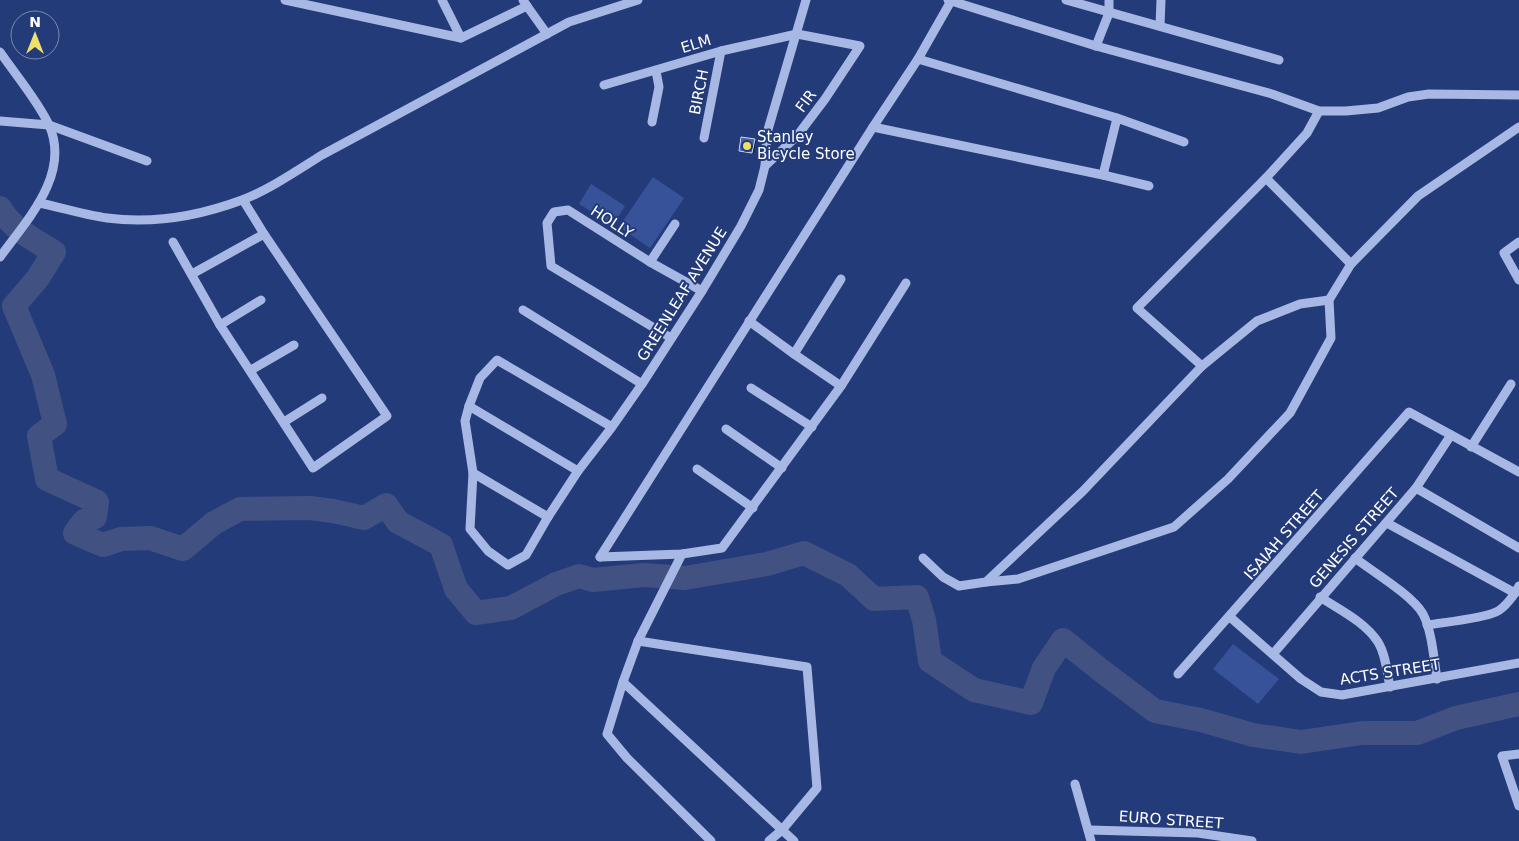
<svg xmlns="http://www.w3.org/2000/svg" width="1519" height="841" viewBox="0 0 1519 841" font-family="'DejaVu Sans',sans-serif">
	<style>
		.green { fill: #375298 }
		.shadow { fill: #0007 }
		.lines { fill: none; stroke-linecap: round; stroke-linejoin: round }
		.river { stroke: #415181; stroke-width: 24 }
		.building { fill: #4861a1; stroke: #cad5f4 }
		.minor { stroke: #a7b8e4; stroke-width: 9 }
		.poi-dot { fill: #efdf6b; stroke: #243b7a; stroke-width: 2 }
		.labels { text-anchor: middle; stroke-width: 4; stroke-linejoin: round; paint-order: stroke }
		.street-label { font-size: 15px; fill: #fff; stroke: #243b7a }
		.poi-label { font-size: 15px; fill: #fff; stroke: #243b7a; text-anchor: start }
	</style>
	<rect width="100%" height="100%" fill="#243b7a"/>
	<!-- green -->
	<g class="green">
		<path d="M653 177 684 198 650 248 619 227Z"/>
		<path d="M591 184 625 206 613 225 579 204Z"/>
		<path d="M1233 644 1279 679 1258 704 1213 669Z"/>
	</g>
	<!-- shadow -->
	<path class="shadow" d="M754 141H756L754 153 741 151Z"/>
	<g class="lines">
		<!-- river -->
		<path class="river" d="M0 208C12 229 34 240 54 252L38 278 14 306 43 375 55 424 39 436 47 479 97 502 95 517 84 521 75 533 103 545 121 539 150 538 183 549 214 523 240 509 310 508 333 511 364 518 386 505 398 522 441 545 456 589 476 613 511 608 556 584 579 576 593 580 644 575 685 578 767 564 804 553 848 575 874 599 917 597 924 620 930 661 974 690 1031 703 1044 668 1063 640 1103 672 1155 711 1201 720 1253 735 1301 742 1362 733H1417L1456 718 1519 704"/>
	</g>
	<!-- building -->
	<path class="building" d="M741 137 755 139 752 153 739 151Z"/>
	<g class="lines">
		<!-- minor -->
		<g class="minor">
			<path d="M285 0 461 38 527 6 523 0"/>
			<path d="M442 0 461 38"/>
			<path d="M948 0 1096 46 1272 94 1319 111H1346L1378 108 1408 97 1429 94 1519 95"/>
			<path d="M1066 0 1279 60"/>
			<path d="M527 6 547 34"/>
			<path d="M1160 26 1161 0"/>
			<path d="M1096 46 1109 13V0"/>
			<path d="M0 52C15 74 38 101 49 125 71 174 27 220 0 257"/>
			<path d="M918 59 1117 118 1184 142"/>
			<path d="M604 85 721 51 797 34 860 46 825 99 797 136 765 166"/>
			<path d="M1319 111 1307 133 1266 178 1351 264"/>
			<path d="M0 121 49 125 147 161"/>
			<path d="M652 122 659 87 656 71"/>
			<path d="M873 127 1103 175 1149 186"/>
			<path d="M704 138 721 51"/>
			<path d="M1103 175 1117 118"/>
			<path d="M1266 178 1137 308 1202 366 1257 321 1300 304 1329 300"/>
			<path d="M40 203C62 208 85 215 107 218 152 224 199 216 242 200 267 191 298 170 322 155L569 22 638 0"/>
			<path d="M173 242 220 325 313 468 387 416 264 234 243 200"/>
			<path d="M1519 242 1504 253 1519 280"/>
			<path d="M650 262 675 224"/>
			<path d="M192 274 264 234"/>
			<path d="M523 310 642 384"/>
			<path d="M749 321 794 354 841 386"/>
			<path d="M220 325 261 300"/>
			<path d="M671 338 551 266 547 223 554 212 568 210 650 262 702 291"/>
			<path d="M794 354 841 279"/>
			<path d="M251 370 294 345"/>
			<path d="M751 388 812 427"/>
			<path d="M469 406 578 471"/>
			<path d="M284 422 322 398"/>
			<path d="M612 427 497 360 480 378 469 406 465 421 473 473 470 529 488 551 508 565 526 555 548 517 578 471 612 427 642 384 702 291 741 226 759 190 765 166 767 133 806 0"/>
			<path d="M726 429 782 468"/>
			<path d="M1471 447 1511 384"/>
			<path d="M697 469 753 508"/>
			<path d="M473 473 548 517"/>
			<path d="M1416 488 1519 548"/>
			<path d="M1387 523 1515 593"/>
			<path d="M682 554 638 641 623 682 607 734 627 758 711 841"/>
			<path d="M600 557 873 127 918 59 951 1"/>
			<path d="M600 557 682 554 722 548 841 386 906 283"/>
			<path d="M923 558 943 577 959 586 986 582 1083 491 1202 366"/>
			<path d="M1355 558C1373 572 1412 595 1423 614 1432 631 1434 660 1437 679"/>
			<path d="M986 582 1018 579 1174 527 1228 479 1290 413 1331 338 1329 300 1351 264 1418 196 1519 127"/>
			<path d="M1320 597C1340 610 1365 622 1378 642 1386 655 1387 673 1390 687"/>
			<path d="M1230 617 1301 679 1321 692 1342 695 1519 663"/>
			<path d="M1427 625C1445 622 1481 619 1496 612 1505 608 1515 594 1519 586"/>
			<path d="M638 641 807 667 817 788 782 830 769 841"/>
			<path d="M1273 654 1416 488 1451 435"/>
			<path d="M1178 674 1409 412 1519 472"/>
			<path d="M623 682 794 841"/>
			<path d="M1519 754 1502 756 1519 806"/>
			<path d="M1075 784 1091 841"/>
			<path d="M1089 830 1198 833 1252 841"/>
		</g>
	</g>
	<!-- markers -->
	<circle class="poi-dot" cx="747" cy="146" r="5"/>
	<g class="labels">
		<!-- street labels -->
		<g class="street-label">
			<text transform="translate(696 44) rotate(-17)" y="5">ELM</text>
			<text transform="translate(699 92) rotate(-79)" y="5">BIRCH</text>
			<text transform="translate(806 101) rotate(-53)" y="5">FIR</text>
			<text transform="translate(612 222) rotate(33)" y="5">HOLLY</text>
			<text transform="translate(682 294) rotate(-58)" y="5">GREENLEAF AVENUE</text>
			<text transform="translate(1284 535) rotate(-49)" y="5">ISAIAH STREET</text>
			<text transform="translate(1354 538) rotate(-49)" y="5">GENESIS STREET</text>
			<text transform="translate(1390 672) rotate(-9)" y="5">ACTS STREET</text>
			<text transform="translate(1171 820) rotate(4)" y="5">EURO STREET</text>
		</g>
		<!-- poi labels -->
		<g class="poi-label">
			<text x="757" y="142">Stanley<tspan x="757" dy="17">Bicycle Store</tspan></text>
		</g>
	</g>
	<!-- north arrow -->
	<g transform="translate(35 35)"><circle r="24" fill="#243b7a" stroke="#7c89af"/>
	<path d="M0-4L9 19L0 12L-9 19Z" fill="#efdf6b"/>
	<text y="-8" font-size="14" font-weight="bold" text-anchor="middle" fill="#ffffff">N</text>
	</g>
</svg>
